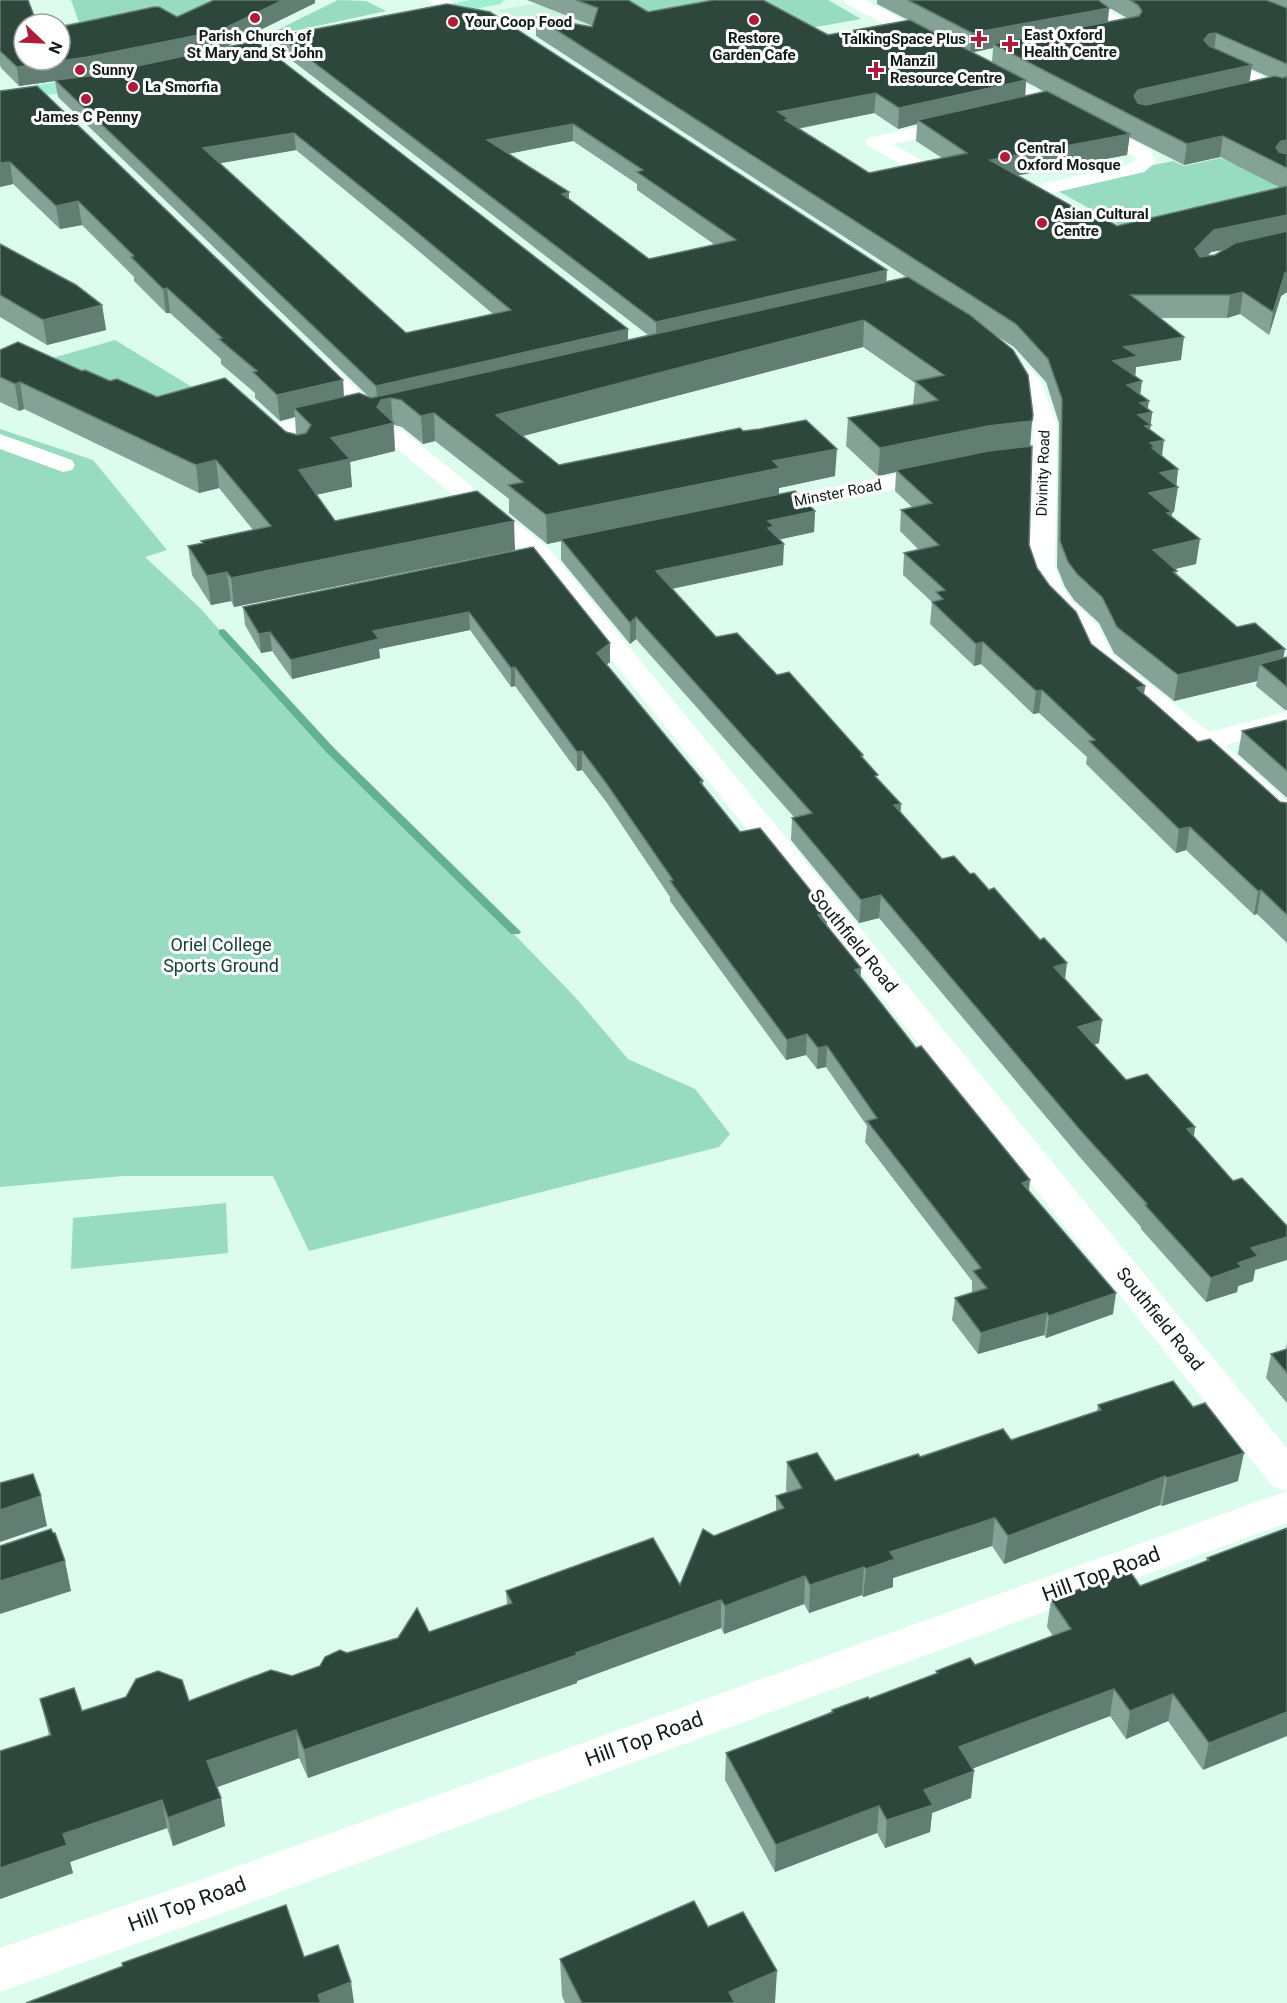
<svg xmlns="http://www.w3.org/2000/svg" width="1287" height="2003" viewBox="0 0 1287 2003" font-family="Roboto,sans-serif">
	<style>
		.built { fill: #c9f1e0 }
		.green { fill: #97dbc0 }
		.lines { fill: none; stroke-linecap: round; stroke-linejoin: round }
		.stream { fill: #62b194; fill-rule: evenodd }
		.minor { fill: #fff; fill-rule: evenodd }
		.major { fill: #9fefd4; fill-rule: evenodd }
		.wall { fill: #84a296; fill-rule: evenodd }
		.shaded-wall { fill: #627d72 }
		.building { fill: #2d473d; stroke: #627d72; stroke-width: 1.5; fill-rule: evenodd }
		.poi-dot { fill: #af1b38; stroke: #fff; stroke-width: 2 }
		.labels { text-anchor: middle; stroke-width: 6; stroke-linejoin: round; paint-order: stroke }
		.far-poi-label { font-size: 15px; font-weight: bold; fill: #101c17; stroke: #fff; text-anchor: start }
		.far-street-label { font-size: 15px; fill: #101c17; stroke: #fff }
		.street-label { font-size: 18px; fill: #101c17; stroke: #fff }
		.park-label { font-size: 18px; fill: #154434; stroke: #fff }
		.near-street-label { font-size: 21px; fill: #101c17; stroke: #fff }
	</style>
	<rect width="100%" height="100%" fill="#dcfcee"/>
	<!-- built -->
	<path class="built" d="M556 0 639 25 570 38 550 24 526 29 498 10Z"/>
	<!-- green -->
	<g class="green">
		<path d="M71 0H251L186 30 60 31V25L79 22Z"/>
		<path d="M338 0 366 1 386 11 261 38Z"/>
		<path d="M596 0H828L861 19 736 41Z"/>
		<path d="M1220 158 1287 186 1122 227 1051 187 1173 161 1184 166Z"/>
		<path d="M115 340 210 398 165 410 39 362Z"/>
		<path d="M0 429 93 460 167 550 145 557 200 608 299 720 478 897 575 997 628 1059 695 1089 730 1134 719 1147 309 1251 273 1176H123L0 1187Z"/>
		<path d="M226 1203 228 1253 71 1269 73 1218Z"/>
	</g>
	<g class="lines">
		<!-- stream -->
		<path class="stream" d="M222 629 225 630 335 749 519 930 521 932 519 934H511L327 753 219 634V630Z"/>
		<!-- minor -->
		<g class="minor">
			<path d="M428 0H449L459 8 456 12H444Z"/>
			<path d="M843 0H865L942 40 945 44 942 48H930L846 4Z"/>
			<path d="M1072 0H1093L1138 30 1135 34C1123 37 1107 42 1095 39L1092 35 1095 31 1113 28Z"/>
			<path d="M1213 55 1287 87V100L1207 64 1204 60 1207 56Z"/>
			<path d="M986 66 1150 149 1156 162 1144 172 1053 193 1074 205 1077 209 1074 213H1060L1028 195 1025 191 1028 187 1130 164 1136 160 1134 156 980 75 977 71 980 67Z"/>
			<path d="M962 117 969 119 972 123 969 127 893 144 932 166 935 170 932 174H918L868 146 865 142 868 138Z"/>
			<path d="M998 343 1006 345 1040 379 1057 424 1055 567 1063 588 1072 601 1097 624 1112 654 1209 732 1287 712V730L1225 745 1287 801V826L1276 823 1194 748 1090 664 1075 633 1053 612 1037 588 1029 567 1033 424 1021 386 987 350 990 345Z"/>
			<path d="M311 351 319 353 377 408 386 406 394 408 398 413 394 418 372 423 364 421 303 363 300 358 303 353Z"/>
			<path d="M340 408 348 410 352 415 348 420 276 438 268 436 264 431 268 426Z"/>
			<path d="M393 427 401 429 549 549 1287 1448V1523L209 1918 0 1992V1948L208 1877 1287 1491 1273 1487 531 559 385 439 381 434 385 429Z"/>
			<path d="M0 434 72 460 75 465 72 470 63 472 0 449Z"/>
			<path d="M940 466 949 468 952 473 949 478 761 517 752 514 748 509 752 504 761 501Z"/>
		</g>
		<!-- major -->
		<g class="major">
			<path d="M470 0H504L501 4 495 5 417 21 411 20 408 16 411 12Z"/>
			<path d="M322 30 328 31 331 35 328 39 220 62 214 61 211 57 214 53 220 52Z"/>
			<path d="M102 75 109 77 111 81 109 85 0 103V91Z"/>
		</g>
	</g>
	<!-- wall -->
	<g class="wall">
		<path d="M0 0 24 60 177 17 315 3 224 48 628 329V340L648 335 281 52 279 36 447 4 887 281 906 277 536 36V17L592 27 593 26 527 0H628L648 12 828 35 908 20 877 4V0H1287V292L1281 296 1269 335 1240 314 1227 318H1160L1181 360 1136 367 1135 377 1140 394 1148 409 1152 412 1150 430 1162 456 1178 469 1174 512H1172L1171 517 1196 564 1175 569 1177 574 1237 627 1283 658 1287 657V710H1285L1256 686 1257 681 1174 701 1114 653 1099 623 1074 600 1065 587 1057 567 1059 423 1046 382 1014 347 995 335 1030 446 1029 545 1037 568 1091 644 1145 686 1144 694 1198 742 1280 802 1287 803V943L1257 914 1254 915 1186 850 1176 853 1086 764 1087 757 1039 713 1033 714 981 664 974 666 930 624 932 602 903 575 904 553 919 550 900 531 901 510 912 507 895 491 896 472 878 476 846 446 848 418 913 405 915 383 863 347 522 436 559 465 743 431 835 476 779 488V495L815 511 814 532 779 539 783 565 672 589 716 637 777 675 863 755V759L878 780 901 804 900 813 942 859 1065 979 1102 1020 1099 1043 1094 1045 1126 1080 1195 1127 1194 1137 1255 1270 1253 1281 1238 1286 1237 1292 1206 1302 1141 1229V1227L1078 1155 879 918 859 923 791 840 792 818 794 817 636 639 630 644 561 560V541L547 544 509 513V499L435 441 423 444 402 427 394 425 395 451 350 462 352 487 316 495 335 521 515 550 234 607 231 601 211 605 192 575 188 546 202 543 201 541 253 530 219 488 199 493 24 409 19 411 0 402V350L82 371 157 397 296 434 295 417 280 421 255 398V393L221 364V359L170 313H166L134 281V277L82 225 60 229 13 184 0 187V91L343 380 344 397H369L58 97 55 81 19 86 1 68 0 65ZM1108 7 1127 18 1108 22 1109 8ZM993 48 992 62 973 52ZM1251 69 1269 77 1249 82ZM1026 82 1036 87 1044 92 1025 96ZM874 113 898 129 917 124 916 141 942 158 869 173 798 129ZM1129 137 1184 165 1220 157 1281 188 1117 226 1084 213 1018 175 1127 155ZM573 141 637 184V190L715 245 649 259 508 154ZM296 150 402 237 493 314 406 333 219 163ZM1224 250 1215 255 1208 256 1211 252Z"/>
		<path d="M0 244 102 305 106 330 47 345 0 317Z"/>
		<path d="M533 547 610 662 606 665 703 781V786L740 832 827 925 861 977 1029 1191 1113 1314 1046 1338 1044 1335 978 1354 952 1320 955 1298 972 1293V1281L865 1142 867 1126 826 1067 817 1069 806 1055 786 1060 670 901V897L607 803 582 770 577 771 515 686 511 687 470 630 379 649 380 658 292 679 272 651 261 653 245 625 243 607Z"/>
		<path d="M1287 720V798L1238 754 1242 731Z"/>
		<path d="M1287 1342V1403L1266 1378 1271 1354 1286 1349Z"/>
		<path d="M1098 1405 1238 1481 1162 1506 1160 1505 1004 1564 992 1546 893 1578V1587L863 1597 862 1595 809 1613 804 1604 724 1634 721 1628 577 1681V1683L308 1778 299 1758 217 1787 225 1826 173 1846 167 1828 70 1862 73 1873 0 1899 49 1735 40 1699 82 1711 189 1701 292 1676 320 1666 347 1653 429 1632 507 1605 506 1591 680 1585 714 1536 776 1511V1496L787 1492 786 1490 787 1462 835 1481 920 1457 1011 1440 1097 1411Z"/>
		<path d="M1287 1528 1203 1770 1168 1721 1126 1739 1110 1716 973 1768 971 1798 932 1813 930 1832 885 1848 877 1833 775 1872 725 1780 726 1753 831 1712 832 1710 869 1699 936 1674V1671L975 1665 1053 1636 1047 1627 1051 1600 1140 1586 1206 1561 1207 1558Z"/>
		<path d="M708 1927 775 2003H565L562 1996 560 1959Z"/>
	</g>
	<!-- shaded-wall -->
	<g class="shaded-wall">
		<path d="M283 0H315V3L221 49 91 76 19 86 17 67Z"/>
		<path d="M1109 8 1107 27 993 44V48L970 53 972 33Z"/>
		<path d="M1216 33 1214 53 1204 40 1209 34Z"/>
		<path d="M1252 65 1249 85 1136 111 1134 96 1138 90Z"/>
		<path d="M1026 80 1025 100 918 120 917 124 898 129 899 108Z"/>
		<path d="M876 93 874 113 789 130 778 112Z"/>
		<path d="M573 124V141L487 158V140Z"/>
		<path d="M294 133 296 150 205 166 203 148Z"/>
		<path d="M1130 134 1127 155 988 181 990 160Z"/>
		<path d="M1223 136 1220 157 1184 165 1187 144Z"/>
		<path d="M1287 140V160L1278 162 1276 147 1281 141Z"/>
		<path d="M10 162 13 184 0 187V163Z"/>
		<path d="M569 192V211L562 194Z"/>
		<path d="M78 201 82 225 60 229 56 206Z"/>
		<path d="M1287 215V237L1211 252 1192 272 1195 249 1214 230Z"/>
		<path d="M887 270 886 289 656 342V322Z"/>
		<path d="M1287 272V292L1281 296 1269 335 1273 312 1285 273Z"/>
		<path d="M167 288 170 313H166L163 289Z"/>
		<path d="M1243 292 1240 314 1227 318 1230 295Z"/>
		<path d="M102 305 106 330 47 345 43 320Z"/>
		<path d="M864 320 863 347 497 443 496 415Z"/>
		<path d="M628 329V348L391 398 395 451 350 462 352 487 301 498 299 470 331 438 377 407 378 406 376 386Z"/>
		<path d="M1184 337 1181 360 1136 367 1135 379 1113 361 1124 347Z"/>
		<path d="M343 380 344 406 294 408 295 417 280 421 277 395Z"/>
		<path d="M1142 381 1139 405 1127 385Z"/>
		<path d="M20 382 24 409 19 411 15 384Z"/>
		<path d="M1149 401 1147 413 1152 412 1148 449 1135 439 1140 403Z"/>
		<path d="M434 413 435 441 423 444 421 416Z"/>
		<path d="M1032 421 1030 448 896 470V472L878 476 880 448 988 426Z"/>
		<path d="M1164 440 1161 464 1153 466 1150 443Z"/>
		<path d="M837 449 835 476 779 488V496L547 544 546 515 773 461Z"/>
		<path d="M216 460 219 488 199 493 196 465Z"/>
		<path d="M1178 469 1176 487H1178L1174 512 1170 513 1172 512 1169 537 1149 493 1160 473Z"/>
		<path d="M815 511 814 532 773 541 784 544 783 565 656 592V571L768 521Z"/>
		<path d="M514 521 515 550 234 607 231 578Z"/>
		<path d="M1200 539 1196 564 1150 575 1153 550Z"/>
		<path d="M227 572 231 601 211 605 207 576Z"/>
		<path d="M469 612 470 630 379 649 380 658 292 679 291 660 373 631Z"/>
		<path d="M636 617V639L630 644V623Z"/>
		<path d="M270 632 272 651 261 653 259 634Z"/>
		<path d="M983 642 981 664 974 666 976 644Z"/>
		<path d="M610 643V662L597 672V653Z"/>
		<path d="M1285 649 1280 675 1260 664 1257 681 1174 701 1178 675Z"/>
		<path d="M515 667V686L511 687V668Z"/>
		<path d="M1145 686 1142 709 1137 688Z"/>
		<path d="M1042 690 1039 713 1033 714 1036 691Z"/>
		<path d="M582 751V770L577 771V752Z"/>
		<path d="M901 804 900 826 894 805Z"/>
		<path d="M1190 827 1186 850 1176 853 1179 829Z"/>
		<path d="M1261 890 1257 914 1254 915 1258 891Z"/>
		<path d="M881 895 879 918 859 923 861 900Z"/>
		<path d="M828 912 826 932 818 915Z"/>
		<path d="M1067 963 1064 987 1054 967Z"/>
		<path d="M861 968 860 989 855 970Z"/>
		<path d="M1102 1020 1099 1043 1075 1050 1078 1027Z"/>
		<path d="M807 1034 806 1055 786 1060 787 1040Z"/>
		<path d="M827 1046 826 1067 817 1069 818 1048Z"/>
		<path d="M1195 1127 1191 1151 1187 1129Z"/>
		<path d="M1030 1180 1028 1201 1022 1183Z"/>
		<path d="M1287 1237V1260L1255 1270 1253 1281 1238 1286 1237 1292 1206 1302 1211 1278 1238 1263 1251 1248Z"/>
		<path d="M1116 1293 1113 1314 1046 1338 1049 1316Z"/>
		<path d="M1047 1313 1044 1335 978 1354 981 1333Z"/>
		<path d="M1244 1453 1238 1481 1162 1506 1167 1478Z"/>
		<path d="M1165 1476 1160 1505 1004 1564 1008 1536Z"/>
		<path d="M41 1496 47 1526 0 1542V1510Z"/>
		<path d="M995 1518 992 1546 893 1578V1587L863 1597 866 1569 890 1552Z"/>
		<path d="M65 1561 71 1591 0 1614V1581Z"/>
		<path d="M864 1567 862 1595 809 1613 810 1585Z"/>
		<path d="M805 1576 804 1604 724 1634 725 1606Z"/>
		<path d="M721 1600V1628L577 1681V1683L308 1778 304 1750Z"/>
		<path d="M1114 1689 1110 1716 956 1775 959 1747Z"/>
		<path d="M1173 1694 1168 1721 1126 1739 1130 1711Z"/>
		<path d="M1287 1712V1736L1203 1770 1209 1743Z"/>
		<path d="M296 1730 299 1758 212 1789 207 1761Z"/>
		<path d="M974 1771 971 1798 932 1813 930 1832 885 1848 887 1820 924 1790Z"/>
		<path d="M221 1798 225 1826 173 1846 168 1818Z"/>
		<path d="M162 1800 167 1828 70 1862 73 1873 0 1899V1868L63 1834Z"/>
		<path d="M879 1806 877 1833 775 1872 776 1845Z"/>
		<path d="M777 1971 775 2003H729V1992Z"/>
		<path d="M351 1982 354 2003H320L318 1995Z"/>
	</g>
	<!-- building -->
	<g class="building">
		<path d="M0 0H28L37 24H24V60H60V27L154 7H159L177 17 214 0H283L219 31 88 57 17 67 0 51Z"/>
		<path d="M576 0H628L648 12 714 0H763L828 35 910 20 1026 80 899 108 876 93 778 112 789 119 785 120 869 173 967 153 918 120 1047 91 1130 134 990 160 1084 213 1091 211 1117 226 1287 186V215L1214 230 1195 249 1200 257 1215 255 1235 243 1287 231V272L1285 273 1273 312 1243 292 1230 295H1131L1184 337 1124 347 1138 356 1113 361 1142 381 1127 385 1149 401 1140 403 1152 412 1138 415 1151 425 1145 426 1164 440 1150 443 1155 447 1152 448 1178 469 1160 473 1178 487 1149 493 1172 512 1167 513 1200 539 1153 550 1177 571 1173 572 1237 627 1255 623 1285 649 1178 675 1117 627 1102 597 1077 574 1068 562 1060 541 1062 399 1048 359 1016 324 536 17 592 27 598 8Z"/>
		<path d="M908 0H1098L1109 8 972 33Z"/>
		<path d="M1130 0H1266L1287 8V64L1216 33 1209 34 1204 40 1209 46 1252 65 1138 90 1134 96 1138 103 1146 105 1275 76 1283 78 1287 76V140L1281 141 1276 147 1279 152 1287 154V168L1223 136 1187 144 993 44 1139 16 1142 11 1138 5Z"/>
		<path d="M447 4 490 12 887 270 656 322 279 36ZM573 124 643 170 637 172 736 240 649 259 562 194 569 192 487 140Z"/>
		<path d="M256 41 628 329 376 386 55 80 89 76ZM294 133 401 219 511 310 406 333 203 148Z"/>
		<path d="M37 86 343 380 277 395 253 372 257 371 219 339 222 338 167 288 163 289 131 257 134 256 78 201 56 206 10 162 0 163V91Z"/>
		<path d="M0 244 76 285 102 305 43 320 0 295Z"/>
		<path d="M908 277 970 315 1013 350 1028 375 1033 415 1032 421 988 426 880 448 848 418 938 400 915 381 944 375 864 320 496 415 559 465 740 428 743 431 760 429 806 420 837 449 773 461 780 468 546 515 508 485 523 482 434 413 421 416 401 400 391 398 381 400 377 407 394 423 331 438 350 459 299 470 335 521 477 491 514 521 231 578 227 572 207 576 188 546 203 543 201 541 271 526 216 460 196 465 20 382 15 384 0 377V350L18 342 82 371 85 370 110 381 117 379 157 397 225 378 286 432 297 435 306 433 311 425 294 408 359 393 371 398Z"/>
		<path d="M1032 446 1029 545 1037 568 1049 585 1076 612 1091 644 1145 686 1137 688 1198 742 1210 739 1280 802 1287 803V915L1261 890 1258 891 1190 827 1179 829 1089 741 1095 740 1042 690 1036 691 983 642 976 644 932 602 943 599 936 592 945 590 904 553 939 545 901 510 932 503 896 470 988 451Z"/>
		<path d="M795 491 815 511 768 521 774 526 768 528 784 544 656 571 716 637 737 633 777 675 789 672 863 755 861 756 878 775 875 776 901 804 894 805 942 859 954 856 970 874 974 873 989 890 994 888 1040 940 1044 938 1067 963 1054 967 1102 1020 1078 1027 1126 1080 1147 1074 1195 1127 1187 1129 1233 1181 1242 1178 1287 1226V1237L1251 1248 1258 1256 1238 1263 1242 1267 1211 1278 1145 1205 1147 1204 1081 1131 881 895 861 900 792 818 812 813 636 617 630 623 561 539Z"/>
		<path d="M533 547 610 643 597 653 703 781 700 782 740 832 760 828 828 912 818 915 861 968 855 970 916 1048 921 1046 1030 1180 1022 1183 1116 1293 1049 1316 1047 1313 981 1333 955 1298 987 1288 973 1271 981 1268 867 1121 877 1118 827 1046 818 1048 807 1034 787 1040 670 881 673 880 606 783 582 751 577 752 515 667 511 668 469 612 373 631 379 639 291 660 270 632 259 634 243 607Z"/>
		<path d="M1287 657V687L1260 664Z"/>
		<path d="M1287 720V771L1242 731Z"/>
		<path d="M1287 1349V1373L1271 1354Z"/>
		<path d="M1173 1381 1193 1407 1205 1403 1244 1453 1167 1478 1165 1476 1008 1536 995 1518 890 1552 895 1559 866 1569 864 1567 810 1585 805 1576 725 1606 721 1600 576 1653 577 1655 304 1750 296 1730 207 1761 221 1798 168 1818 162 1800 63 1834 67 1845 0 1868V1751L51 1735 40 1699 74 1688 82 1711 126 1697 136 1679 158 1671 182 1680 189 1701 271 1670 292 1676 320 1666 325 1657 340 1650 347 1653 398 1638 417 1608 429 1632 512 1603 506 1591 653 1538 680 1585 703 1529 714 1536 784 1508 776 1496 802 1488 787 1462 817 1453 835 1481 918 1454 920 1457 1003 1429 1011 1440 1101 1410 1098 1405Z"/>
		<path d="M33 1474 41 1496 0 1510V1483Z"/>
		<path d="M1287 1528V1712L1209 1743 1173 1694 1130 1711 1114 1689 959 1747 974 1771 924 1790 933 1805 887 1820 879 1806 776 1845 726 1753 833 1712 832 1710 868 1697 869 1699 938 1673 936 1671 970 1658 975 1665 1071 1629 1051 1600 1129 1570 1140 1586 1209 1560 1207 1558Z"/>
		<path d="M51 1529 53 1533H55L65 1561 0 1581V1546Z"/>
		<path d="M694 1901 708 1927 743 1912 777 1971 729 1992 735 2003H582L560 1959Z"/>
		<path d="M286 1905 304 1957 338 1945 351 1982 318 1995 321 2003H26L123 1966 122 1963Z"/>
	</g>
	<!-- markers -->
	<g class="poi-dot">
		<circle cx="255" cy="18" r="6"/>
		<circle cx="754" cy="20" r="6"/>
		<circle cx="453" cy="22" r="6"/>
		<path d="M976 30h6v6h6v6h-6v6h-6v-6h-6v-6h6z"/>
		<path d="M1007 35h6v6h6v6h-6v6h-6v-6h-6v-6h6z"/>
		<circle cx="80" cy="70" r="6"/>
		<path d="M873 61h6v6h6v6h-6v6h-6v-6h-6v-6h6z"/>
		<circle cx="133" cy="87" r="6"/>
		<circle cx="86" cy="99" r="6"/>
		<circle cx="1005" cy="157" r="6"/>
		<circle cx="1042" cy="223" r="6"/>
	</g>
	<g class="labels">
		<!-- far-poi labels -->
		<g class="far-poi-label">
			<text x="465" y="27">Your Coop Food</text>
			<text x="1024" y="40">East Oxford<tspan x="1024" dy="17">Health Centre</tspan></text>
			<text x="255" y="41" text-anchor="middle">Parish Church of<tspan x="255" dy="17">St Mary and St John</tspan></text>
			<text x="754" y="43" text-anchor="middle">Restore<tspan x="754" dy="17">Garden Cafe</tspan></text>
			<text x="966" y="44" text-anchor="end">TalkingSpace Plus</text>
			<text x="890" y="66">Manzil<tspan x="890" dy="17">Resource Centre</tspan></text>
			<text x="92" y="75">Sunny</text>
			<text x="145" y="92">La Smorfia</text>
			<text x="86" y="122" text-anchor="middle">James C Penny</text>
			<text x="1017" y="153">Central<tspan x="1017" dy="17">Oxford Mosque</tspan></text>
			<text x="1054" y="219">Asian Cultural<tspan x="1054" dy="17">Centre</tspan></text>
		</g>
		<!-- far-street labels -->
		<g class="far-street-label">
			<text transform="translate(1043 473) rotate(-88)" y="5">Divinity Road</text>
			<text transform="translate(838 493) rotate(-11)" y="5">Minster Road</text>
		</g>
		<!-- street labels -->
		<g class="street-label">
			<text transform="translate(854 941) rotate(51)" y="6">Southfield Road</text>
			<text transform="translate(1160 1319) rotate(51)" y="6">Southfield Road</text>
		</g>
		<!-- park labels -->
		<g class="park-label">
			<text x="221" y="951">Oriel College<tspan x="221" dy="21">Sports Ground</tspan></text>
		</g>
		<!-- near-street labels -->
		<g class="near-street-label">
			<text transform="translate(1101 1574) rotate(-20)" y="7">Hill Top Road</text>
			<text transform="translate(644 1739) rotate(-20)" y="7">Hill Top Road</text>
			<text transform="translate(187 1904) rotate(-20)" y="7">Hill Top Road</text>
		</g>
	</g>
	<!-- north arrow -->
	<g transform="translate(42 42) rotate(113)"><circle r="28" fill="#ffffff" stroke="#9fa4a2" stroke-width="1.5"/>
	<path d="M0-4.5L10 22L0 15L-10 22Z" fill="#af1b38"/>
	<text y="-9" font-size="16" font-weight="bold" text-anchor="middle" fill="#101c17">N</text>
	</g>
</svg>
